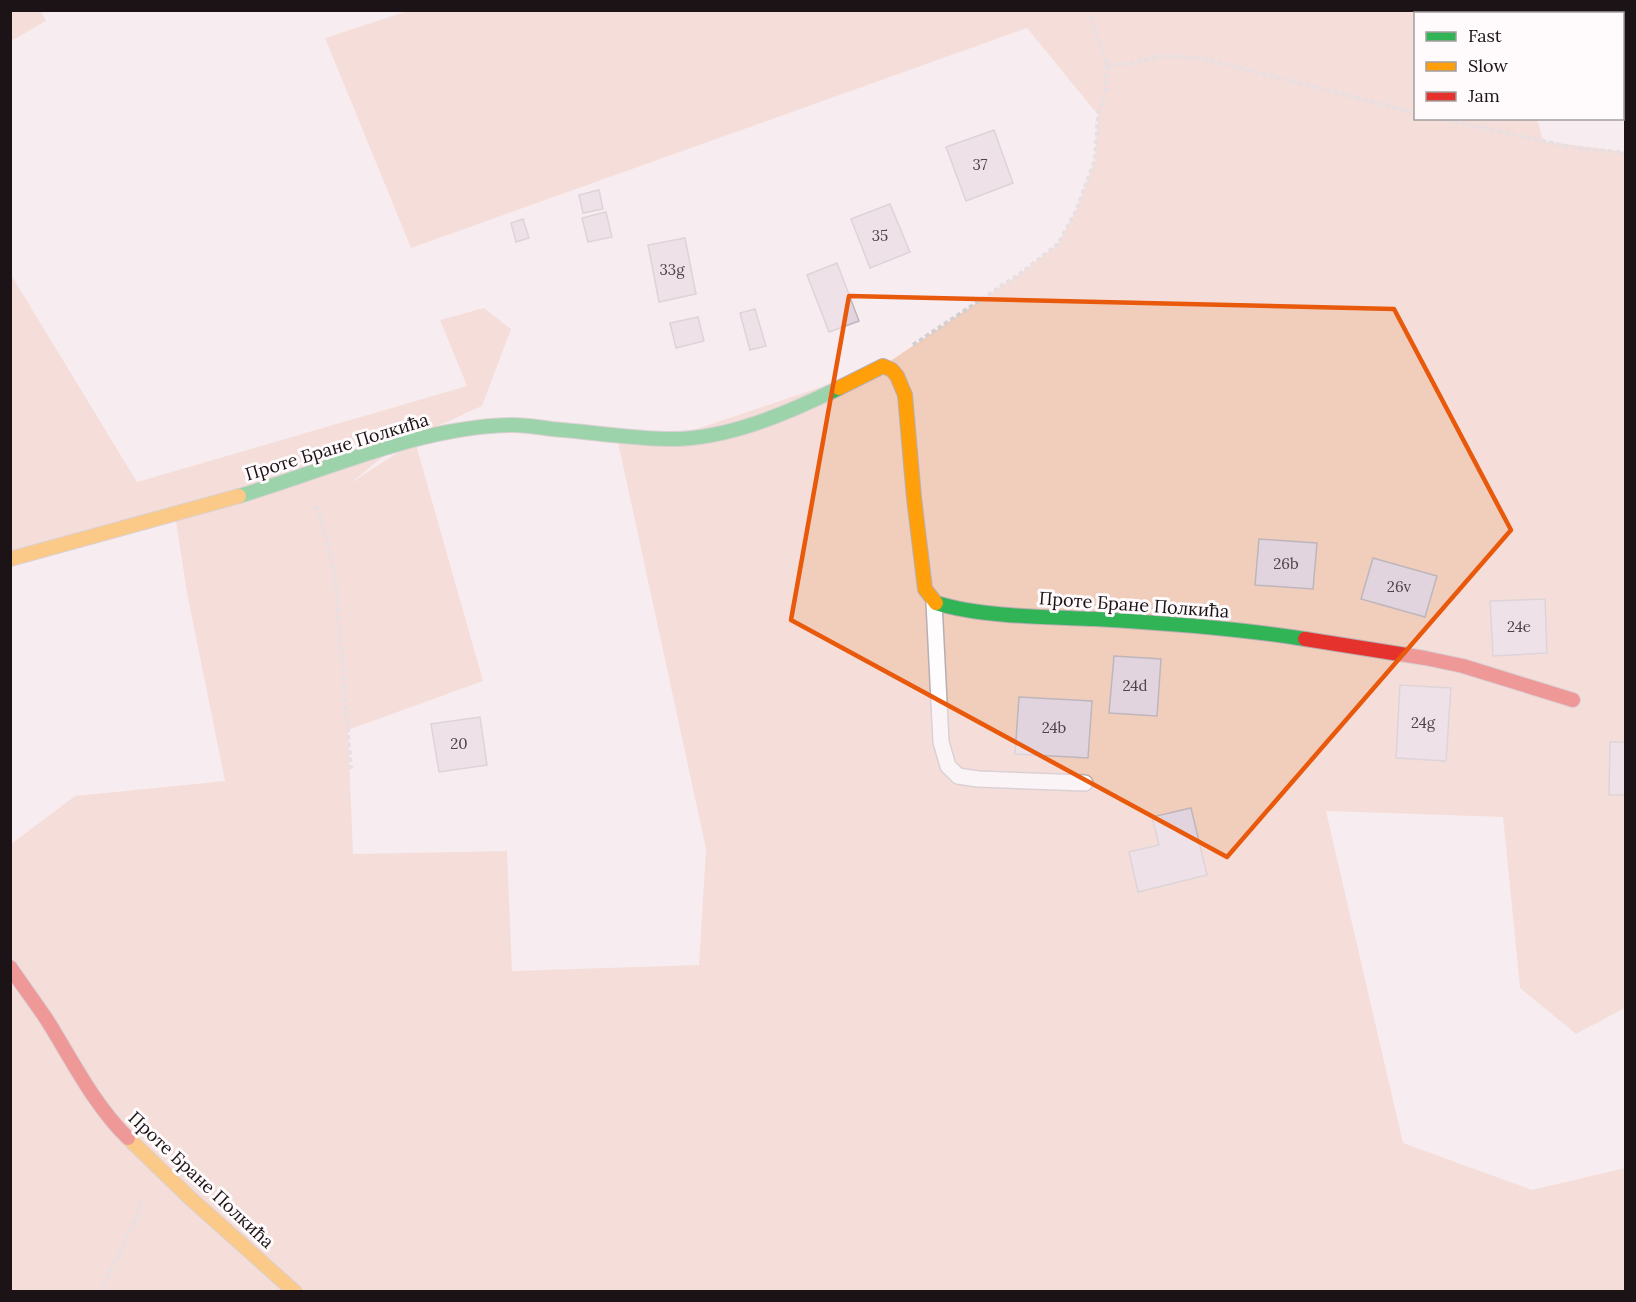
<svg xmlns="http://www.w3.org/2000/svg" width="1636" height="1302" viewBox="0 0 1636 1302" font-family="Lora,serif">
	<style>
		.green { fill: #f1cdbc }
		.building { fill: #e2d4de; stroke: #beb6bb; stroke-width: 1.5 }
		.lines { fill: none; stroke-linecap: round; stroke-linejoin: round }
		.lane-casing { stroke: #b8aeb2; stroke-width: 18 }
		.fast-casing { stroke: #b8aeb2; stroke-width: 16 }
		.slow-casing { stroke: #b8aeb2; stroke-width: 16 }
		.jam-casing { stroke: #b8aeb2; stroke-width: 16 }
		.path { stroke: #d3cfd1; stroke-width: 4; stroke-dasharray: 4.5 3; stroke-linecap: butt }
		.lane { stroke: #fefcfd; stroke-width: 15 }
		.fast { stroke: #30b455; stroke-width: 14 }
		.slow { stroke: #ff9f0a; stroke-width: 14 }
		.jam { stroke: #e5322d; stroke-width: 14 }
		.marked { fill: none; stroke: #e8590c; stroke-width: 4.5; stroke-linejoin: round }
		.labels { text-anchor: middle; stroke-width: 6; stroke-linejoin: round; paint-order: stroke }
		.number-label { font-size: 15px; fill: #4d4348 }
		.street-label { font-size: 18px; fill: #1b1316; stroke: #fffafb }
	</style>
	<rect width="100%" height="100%" fill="#f7ecf0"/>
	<!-- green -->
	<g class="green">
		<path d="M11 10 41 11 46 21 11 41Z"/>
		<path d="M411 10 1513 11V13L1416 14V118L1537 119 1543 141 1625 152V1008L1576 1034 1520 988 1503 817 1326 811 1403 1143 1532 1190 1625 1168V1291H11V844L75 796 225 781 187 593 175 515 11 559 10 273 137 482 467 386 440 320 484 308 511 329 482 406 398 444 351 483 415 441 483 681 348 730 353 854 507 851 512 971 699 965 706 849 616 433 667 439 883 366 1021 273 1058 244 1076 211 1095 160 1098 115 1027 28 411 248 325 38Z"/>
	</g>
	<!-- building -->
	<g class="building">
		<path d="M1622 32 1626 48V74L1622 75Z"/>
		<path d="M994 130 1013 183 966 201 946 147Z"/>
		<path d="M599 190 603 209 583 213 579 195Z"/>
		<path d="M890 204 910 252 870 268 851 219Z"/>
		<path d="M606 212 612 237 588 242 582 218Z"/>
		<path d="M523 219 529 238 516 242 511 223Z"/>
		<path d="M685 238 696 294 659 302 648 245Z"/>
		<path d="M837 263 859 321 829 332 807 275Z"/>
		<path d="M755 309 766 346 750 350 740 313Z"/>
		<path d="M698 317 704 341 676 348 670 323Z"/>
		<path d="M1259 539 1317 543 1313 589 1255 585Z"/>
		<path d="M1373 558 1437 576 1425 617 1361 599Z"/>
		<path d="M1545 599 1547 653 1493 656 1490 601Z"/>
		<path d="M1114 656 1161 659 1157 716 1109 713Z"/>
		<path d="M1400 685 1451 688 1446 761 1396 758Z"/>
		<path d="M1019 697 1092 701 1088 758 1015 754Z"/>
		<path d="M480 717 487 765 439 772 431 724Z"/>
		<path d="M1610 742H1626V795H1609Z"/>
		<path d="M1191 808 1207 875 1138 892 1129 852 1159 845 1152 817Z"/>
	</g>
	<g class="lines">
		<!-- lane casing -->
		<g class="lane-casing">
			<path id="lane" d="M934 602 941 742 948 766 958 776 978 779 1085 783"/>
		</g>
		<!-- fast casing -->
		<g class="fast-casing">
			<g id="fast">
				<path d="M239 496C328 470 417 427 511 425 525 425 539 427 552 429 590 432 628 438 666 439 724 441 788 413 839 388"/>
				<path d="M936 603C982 617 1046 617 1095 619 1165 623 1236 628 1305 639"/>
			</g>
		</g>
		<!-- slow casing -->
		<g class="slow-casing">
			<g id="slow">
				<path d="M839 388 883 366 892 370 897 376 905 395 914 498 925 589 936 603"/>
				<path d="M10 559 239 496"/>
				<path d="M128 1138 190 1198 295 1292"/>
			</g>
		</g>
		<!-- jam casing -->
		<g class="jam-casing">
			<g id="jam">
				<path d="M1305 639 1425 658 1463 666 1573 700"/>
				<path d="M10 967C22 985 35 1002 47 1020 72 1060 94 1105 128 1138"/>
			</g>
		</g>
		<!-- path -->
		<g class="path">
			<path d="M1107 65 1126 64 1163 56 1201 58 1416 113"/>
			<path d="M1439 118 1570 147 1626 153"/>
			<path d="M913 345 1021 273 1058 244 1076 211 1095 160 1098 115 1106 90 1107 65 1088 10"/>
			<path d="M316 506 322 520 335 575 351 769"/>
			<path d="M100 1292 139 1212 141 1197"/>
		</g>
		<!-- lane -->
		<use href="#lane" class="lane"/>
		<!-- fast -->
		<use href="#fast" class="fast"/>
		<!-- slow -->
		<use href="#slow" class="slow"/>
		<!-- jam -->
		<use href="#jam" class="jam"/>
	</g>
	<!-- marked area -->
	<path d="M0 0H1636V1302H0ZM849 296 1394 309 1511 530 1227 857 791 620Z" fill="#f7ecf0" fill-opacity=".55" fill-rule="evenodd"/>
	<path class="marked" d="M849 296 1394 309 1511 530 1227 857 791 620Z"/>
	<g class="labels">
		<!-- number labels -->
		<g class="number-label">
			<text x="980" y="170">37</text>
			<text x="880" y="241">35</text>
			<text x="672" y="275">33g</text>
			<text x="1286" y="569">26b</text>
			<text x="1399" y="592">26v</text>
			<text x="1519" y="632">24e</text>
			<text x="1135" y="691">24d</text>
			<text x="1423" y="728">24g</text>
			<text x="1054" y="733">24b</text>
			<text x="459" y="749">20</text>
		</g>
		<!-- street labels -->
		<g class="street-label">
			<text transform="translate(337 447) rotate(-17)" y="6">Проте Бране Полкића</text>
			<text transform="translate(1134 605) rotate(4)" y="6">Проте Бране Полкића</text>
			<text transform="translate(201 1180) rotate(43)" y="6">Проте Бране Полкића</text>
		</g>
	</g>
	<!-- border -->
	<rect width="1636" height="1302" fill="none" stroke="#1b1316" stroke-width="24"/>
	<!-- legend -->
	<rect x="1414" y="12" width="210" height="108" fill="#fffafb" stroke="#a49e9f" stroke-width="1.5"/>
	<rect x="1426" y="32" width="30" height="9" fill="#30b455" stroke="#a49e9f" stroke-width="1.5"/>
	<text x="1468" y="42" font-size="18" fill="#1b1316">Fast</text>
	<rect x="1426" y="62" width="30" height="9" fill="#ff9f0a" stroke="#a49e9f" stroke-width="1.5"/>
	<text x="1468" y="72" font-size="18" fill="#1b1316">Slow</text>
	<rect x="1426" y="92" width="30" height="9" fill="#e5322d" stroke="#a49e9f" stroke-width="1.5"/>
	<text x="1468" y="102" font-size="18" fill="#1b1316">Jam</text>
</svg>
